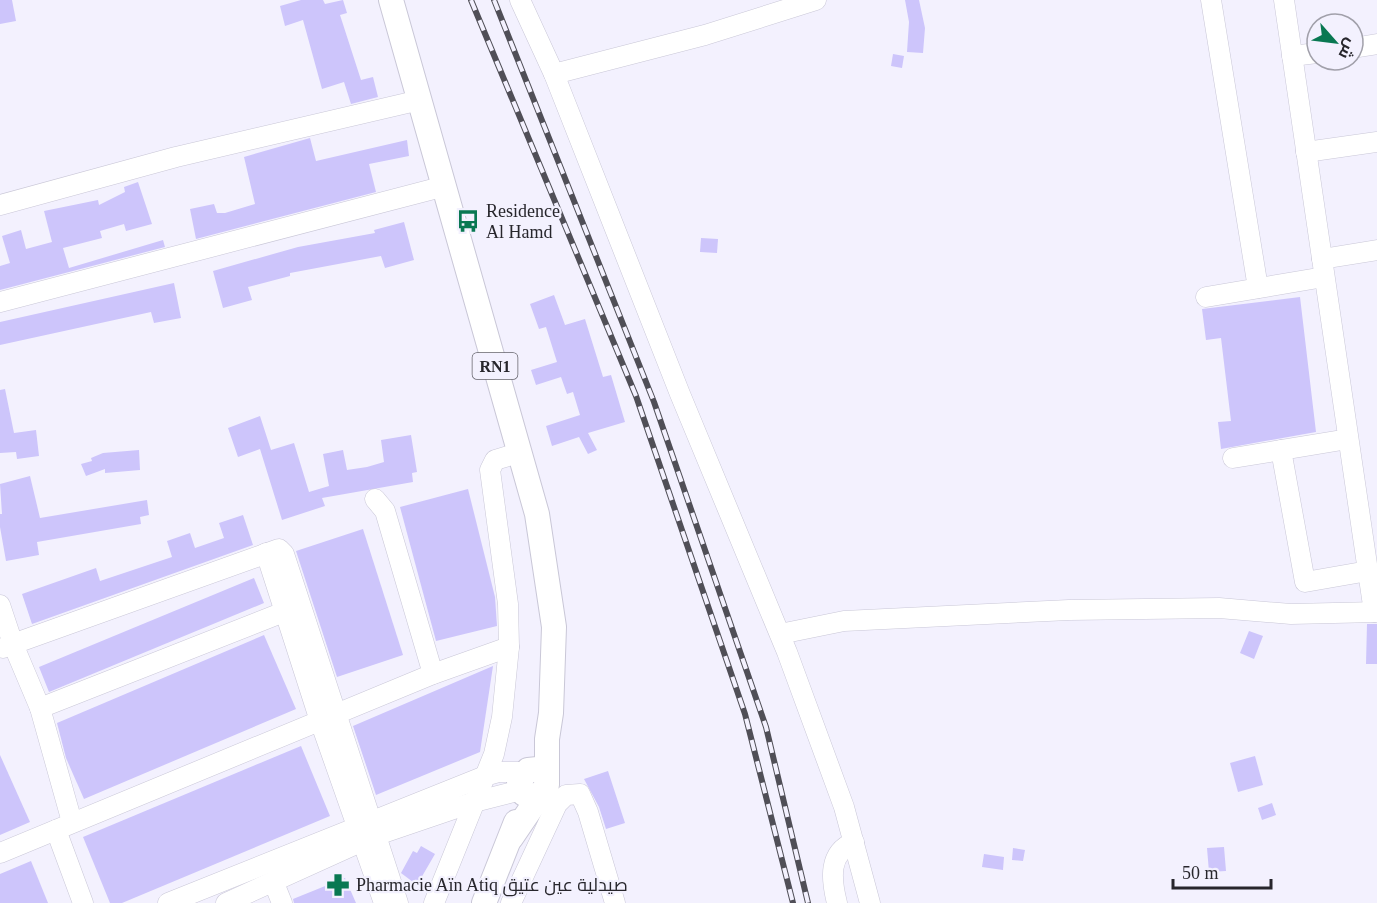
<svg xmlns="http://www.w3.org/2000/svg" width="1377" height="903" viewBox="0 0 1377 903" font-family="'Times New Roman',Cairo,serif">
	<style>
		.building { fill: #cdc5fb }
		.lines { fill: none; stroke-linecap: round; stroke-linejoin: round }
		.minor-casing { stroke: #c9c7d7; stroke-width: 21 }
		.major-casing { stroke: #c9c7d7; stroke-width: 26 }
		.minor { stroke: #fff; stroke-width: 20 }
		.major { stroke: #fff; stroke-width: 24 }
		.rail-casing { stroke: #504f57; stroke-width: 6 }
		.rail { stroke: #f3f1fe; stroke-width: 4; stroke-dasharray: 11; stroke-linecap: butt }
		.labels { text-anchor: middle; stroke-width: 4.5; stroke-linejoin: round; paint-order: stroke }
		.shield { fill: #f3f1fe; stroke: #64636b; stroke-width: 1.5 }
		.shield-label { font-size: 16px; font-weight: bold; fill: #27262c }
		.poi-label { font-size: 18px; fill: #27262c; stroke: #f3f1fe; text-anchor: start }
	</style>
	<rect width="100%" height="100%" fill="#f3f1fe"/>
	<!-- building -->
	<g class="building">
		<path d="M0 0H12L16 21 0 24Z"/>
		<path d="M301 0H323L325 4 343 0 347 13 340 15 361 80 373 77 378 97 351 104 344 82 322 89 303 20 285 26 280 6Z"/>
		<path d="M905 0H919L925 28 923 53 907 52 909 22Z"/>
		<path d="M893 54 904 56 902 68 891 66Z"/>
		<path d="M310 138 316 161 407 140 409 156 369 164 376 192 196 239 190 209 214 204 217 213H225L255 204 244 157Z"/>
		<path d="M138 182 152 224 126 231 124 224 100 231 102 238 63 248 69 268 163 240 165 247 0 290V266L10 263 2 236 21 230 26 249 52 242 44 211 98 200 99 205 125 192 124 187Z"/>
		<path d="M404 222 414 260 385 268 381 256 290 273V276L248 287 252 300 223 308 213 271 298 247 375 233 374 230Z"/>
		<path d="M701 238 718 239 717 253 700 252Z"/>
		<path d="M174 283 181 318 154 323 151 312 0 345V322Z"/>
		<path d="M554 295 565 325 585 319 603 377 611 375 625 422 588 433 597 450 588 454 579 437 552 446 546 426 580 415 573 392 567 394 561 377 536 385 531 370 557 362 546 327 539 329 530 304Z"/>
		<path d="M1300 297 1316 432 1221 449 1218 422 1231 421 1221 338 1206 340 1202 309Z"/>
		<path d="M5 389 14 433 36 430 39 456 17 459 16 452 0 453V390Z"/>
		<path d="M260 416 271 450 294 443 309 492 329 486 323 454 343 450 347 470 367 467 384 462 381 440 411 435 417 472 412 473 413 482 322 498 325 506 282 520 260 449 238 457 228 428Z"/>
		<path d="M139 450 140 470 105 473V469L86 476 81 464 92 461 91 458 103 453Z"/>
		<path d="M30 476 40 518 147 500 149 515 140 517 141 524 37 542 39 555 6 561 0 527V514H2L0 484Z"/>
		<path d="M468 489 495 597 497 626 436 641 400 507Z"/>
		<path d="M243 515 253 545 32 624 22 594 96 568 100 581 172 557 167 541 190 533 195 548 224 538 219 523Z"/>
		<path d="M363 529 403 655 337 677 296 551Z"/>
		<path d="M254 578 264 603 49 692 39 667Z"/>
		<path d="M1367 624H1377V664H1366Z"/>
		<path d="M1249 631 1263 636 1254 659 1240 653Z"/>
		<path d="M264 635 296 709 84 799 66 758 57 723Z"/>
		<path d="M493 666 480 752 376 795 353 726Z"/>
		<path d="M301 746 330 816 122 903H110L83 837Z"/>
		<path d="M0 755 30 822 0 835Z"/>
		<path d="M1255 756 1263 785 1238 792 1230 763Z"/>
		<path d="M608 771 625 823 606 829 599 807 584 779Z"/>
		<path d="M1272 803 1276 815 1262 820 1258 808Z"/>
		<path d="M421 846 435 854 417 885 401 873 413 851 417 853Z"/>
		<path d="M1224 847 1226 871 1209 872 1207 848Z"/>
		<path d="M1013 848 1025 850 1023 861 1012 860Z"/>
		<path d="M984 854 1004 857 1003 870 982 867Z"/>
		<path d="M31 861 48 903H0V874Z"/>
		<path d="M345 878 356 903H294L293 899Z"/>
	</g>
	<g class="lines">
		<!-- minor casing -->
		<g class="minor-casing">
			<g id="minor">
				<path d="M520 0 554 74 680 394 787 652 844 807 870 903"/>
				<path d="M1211 0 1258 288"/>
				<path d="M1284 0 1374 612"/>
				<path d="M1353 48 1377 44"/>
				<path d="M1292 56 1317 53"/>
				<path d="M554 74 705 35 816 0"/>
				<path d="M1306 152 1377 142"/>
				<path d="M0 205 176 157 420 100"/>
				<path d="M1322 259 1377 250"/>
				<path d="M1206 297 1324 277"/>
				<path d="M0 302 445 186"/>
				<path d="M1281 450 1305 582 1368 571"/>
				<path d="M1233 458 1348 439"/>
				<path d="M375 499 385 511 433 674"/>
				<path d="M266 553 320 721 384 903"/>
				<path d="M0 605 13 644 3 648"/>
				<path d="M780 634 844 621 1069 610 1219 608 1291 614 1377 612"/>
				<path d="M40 708 294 608"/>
				<path d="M72 822 40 708 13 644 279 549 284 554 398 903"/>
				<path d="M56 830 83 903"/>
				<path d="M0 853 433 674 509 647"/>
				<path d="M274 883 282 903"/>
				<path d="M168 903 485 776 499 772H524"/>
				<path d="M226 903 374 836 474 802 521 790"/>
				<path d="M434 903 494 754 502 717 509 647 508 604 490 470 495 460 518 453"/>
				<path d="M511 903 557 804 566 795 580 794 588 812 615 903"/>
				<path d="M837 903C831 879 828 853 854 842"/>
			</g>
		</g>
		<!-- major casing -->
		<g class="major-casing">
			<g id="major">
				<path d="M391 0 537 514 554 627 551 713 547 739V785L511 838"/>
				<path d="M538 796 524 794 519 781 528 770 538 769 545 776"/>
				<path d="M484 903 516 822"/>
			</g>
		</g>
		<!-- minor -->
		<use href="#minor" class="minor"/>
		<!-- major -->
		<use href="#major" class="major"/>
		<!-- rail casing -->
		<g class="rail-casing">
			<g id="rail">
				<path d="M471 0 636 396 745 714 793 903"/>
				<path d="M494 0 654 402 766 727 808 903"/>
			</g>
		</g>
		<!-- rail -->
		<use href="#rail" class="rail"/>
	</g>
	<!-- icons -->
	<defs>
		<g id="bus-bare" transform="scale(1.8)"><path d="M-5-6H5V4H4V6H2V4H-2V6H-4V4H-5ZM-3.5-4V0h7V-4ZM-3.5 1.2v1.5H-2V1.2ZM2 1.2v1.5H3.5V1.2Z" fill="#097852" stroke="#f3f1fe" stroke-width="2.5" paint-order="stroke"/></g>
		<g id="pharmacy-bare" transform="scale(1.8)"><path d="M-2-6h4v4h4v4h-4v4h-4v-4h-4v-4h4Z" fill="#097852" stroke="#f3f1fe" stroke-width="2.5" paint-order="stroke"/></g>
	</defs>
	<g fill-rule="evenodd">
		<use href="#bus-bare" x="468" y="221"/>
		<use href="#pharmacy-bare" x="338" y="885"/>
	</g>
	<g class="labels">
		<!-- shield labels -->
		<rect class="shield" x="472.5" y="353" width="45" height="26" rx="4.5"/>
		<g class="shield-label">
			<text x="495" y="372">RN1</text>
		</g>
		<!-- poi labels -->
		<g class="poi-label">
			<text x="486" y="217">Residence<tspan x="486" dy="21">Al Hamd</tspan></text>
			<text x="356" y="891">Pharmacie Aïn Atiq صيدلية عين عتيق</text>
		</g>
	</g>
	<!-- north arrow -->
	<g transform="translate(1335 42) rotate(118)"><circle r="28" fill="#f3f1fe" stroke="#a1a0aa" stroke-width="1.5"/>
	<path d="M0-4.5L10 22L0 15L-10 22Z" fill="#097852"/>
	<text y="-9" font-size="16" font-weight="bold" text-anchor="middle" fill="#27262c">ش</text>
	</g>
	<!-- scale -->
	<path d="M1173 879v9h98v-9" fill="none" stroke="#27262c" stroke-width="3"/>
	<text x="1182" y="879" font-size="18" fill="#27262c" stroke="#f3f1fe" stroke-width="4.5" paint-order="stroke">50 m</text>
</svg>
